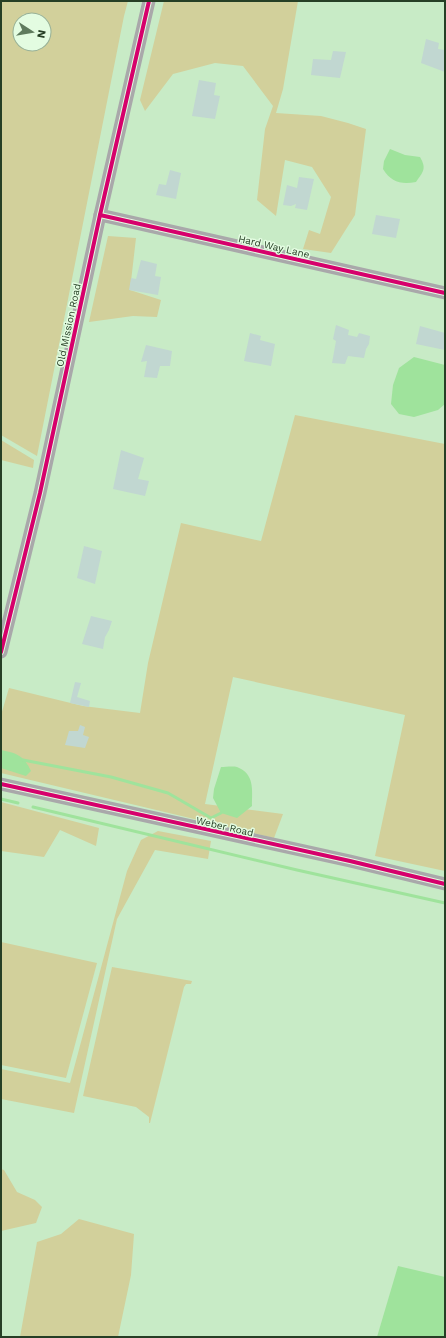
<svg xmlns="http://www.w3.org/2000/svg" width="446" height="1338" viewBox="0 0 446 1338" font-family="'Work Sans',sans-serif">
	<style>
		.green { fill: #d2d09b; fill-rule: evenodd }
		.water { fill: #9fe39c }
		.lines { fill: none; stroke-linecap: round; stroke-linejoin: round }
		.stream { stroke: #9fe39c; stroke-width: 3 }
		.building { fill: #c1d7d1 }
		.minor { stroke: #a9a8aa; stroke-width: 13 }
		.cycleway-casing { stroke: #e3fce1; stroke-width: 6 }
		.cycleway { stroke: #d6006c; stroke-width: 4 }
		.labels { text-anchor: middle; stroke-width: 3; stroke-linejoin: round; paint-order: stroke }
		.street-label { font-size: 10px; fill: #263f25; stroke: #e3fce1 }
	</style>
	<rect width="100%" height="100%" fill="#c8ebc6"/>
	<!-- green -->
	<g class="green">
		<path d="M1 1H128L124 16 37 456 1 435ZM20 20H44V44H20Z"/>
		<path d="M164 1H298L283 89 276 113 321 116 348 123 366 129 355 215 331 253 303 249 309 230 320 234 331 197 312 167 285 160 276 216 257 200 265 129 273 106 243 66 215 63 173 74 145 111 140 100Z"/>
		<path d="M108 236 136 238 130 290 161 300 157 317 133 316 89 322Z"/>
		<path d="M295 415 445 444V871L375 856 405 715 233 677 205 804 283 814 274 838 1 773V715L9 688 83 706 140 713 148 663 181 523 261 541Z"/>
		<path d="M1 440 34 460 33 468 1 460Z"/>
		<path d="M1 802 99 828 96 846 60 830 44 857 1 851Z"/>
		<path d="M158 831 211 841 208 859 155 850 117 919 74 1113 1 1099V1069L70 1083 127 871 141 840Z"/>
		<path d="M1 942 97 963 66 1078 1 1065Z"/>
		<path d="M112 967 192 981 191 984H186L184 987 150 1123H149V1117L136 1107 83 1096Z"/>
		<path d="M1 1169 4 1170 17 1192 35 1200 42 1207 36 1223 1 1231Z"/>
		<path d="M79 1219 134 1234 131 1275 118 1337H20L37 1242 61 1234Z"/>
	</g>
	<!-- water -->
	<g class="water">
		<path d="M390 149 405 155 420 157C427 169 423 172 416 182 401 185 391 182 383 169L384 161Z"/>
		<path d="M414 357 445 365V404L438 410 414 417 399 414 391 404 393 385 399 368Z"/>
		<path d="M1 750C17 753 24 756 31 771L26 776 1 768Z"/>
		<path d="M221 767C225 767 233 766 237 767 255 774 252 790 252 806L237 818 221 813 213 798 214 789Z"/>
		<path d="M398 1266 445 1277V1337H377Z"/>
	</g>
	<g class="lines">
		<!-- stream -->
		<g class="stream">
			<path d="M23 760 111 777 168 793 211 818 221 813"/>
			<path d="M1 799 18 803"/>
			<path d="M33 807 297 870 445 903"/>
		</g>
	</g>
	<!-- building -->
	<g class="building">
		<path d="M426 39 439 43 438 49 445 50V72L421 63Z"/>
		<path d="M333 51 346 52 340 78 311 75 313 59 331 60Z"/>
		<path d="M199 80 216 83 214 95 220 96 215 119 192 116Z"/>
		<path d="M170 170 181 173 176 199 156 195 159 184 166 185Z"/>
		<path d="M299 177 314 179 307 210 295 208 296 204 291 206 283 205 287 185 297 188Z"/>
		<path d="M376 215 400 219 396 238 372 234Z"/>
		<path d="M141 260 157 264 155 276 161 277 158 295 129 290 131 278 136 279Z"/>
		<path d="M336 325 349 330 348 335 357 337 359 333 370 336 369 344 366 349 364 358 348 356 345 364 332 363 336 341 333 339Z"/>
		<path d="M420 326 445 333V350L416 344Z"/>
		<path d="M250 333 261 336 260 340 275 344 271 366 244 361Z"/>
		<path d="M146 345 172 351 170 366H160L157 378 144 377 147 361 141 362Z"/>
		<path d="M121 450 144 458 138 479 149 481 145 496 113 489Z"/>
		<path d="M84 546 102 551 95 584 77 578Z"/>
		<path d="M91 616 112 621 109 630 105 637 103 649 82 644Z"/>
		<path d="M75 682 81 683 77 697 90 701 89 707 70 703Z"/>
		<path d="M80 725 85 727 83 735 89 737 85 748 65 745 69 731H78Z"/>
	</g>
	<g class="lines">
		<!-- minor -->
		<g class="minor">
			<path d="M100 215 445 293"/>
			<path d="M1 652 40 493 100 215 149 1"/>
			<path d="M1 784 350 861 445 884"/>
		</g>
		<!-- cycleway casing -->
		<g class="cycleway-casing">
			<g id="cycleway">
				<path d="M100 215 445 293"/>
				<path d="M1 652 40 493 100 215 149 1"/>
				<path d="M1 784 350 861 445 884"/>
			</g>
		</g>
		<!-- cycleway -->
		<use href="#cycleway" class="cycleway"/>
	</g>
	<g class="labels">
		<!-- street labels -->
		<g class="street-label">
			<text transform="translate(274 246) rotate(13)" y="4">Hard Way Lane</text>
			<text transform="translate(68 325) rotate(-78)" y="4">Old Mission Road</text>
			<text transform="translate(225 826) rotate(13)" y="4">Weber Road</text>
		</g>
	</g>
	<!-- border -->
	<rect width="446" height="1338" fill="none" stroke="#263f25" stroke-width="4"/>
	<!-- north arrow -->
	<g transform="translate(32 32) rotate(102)"><circle r="19" fill="#e3fce1" stroke="#97b096"/>
	<path d="M0-3L7 15L0 10L-7 15Z" fill="#5f7b5d"/>
	<text y="-6" font-size="11" font-weight="bold" text-anchor="middle" fill="#263f25">N</text>
	</g>
</svg>
